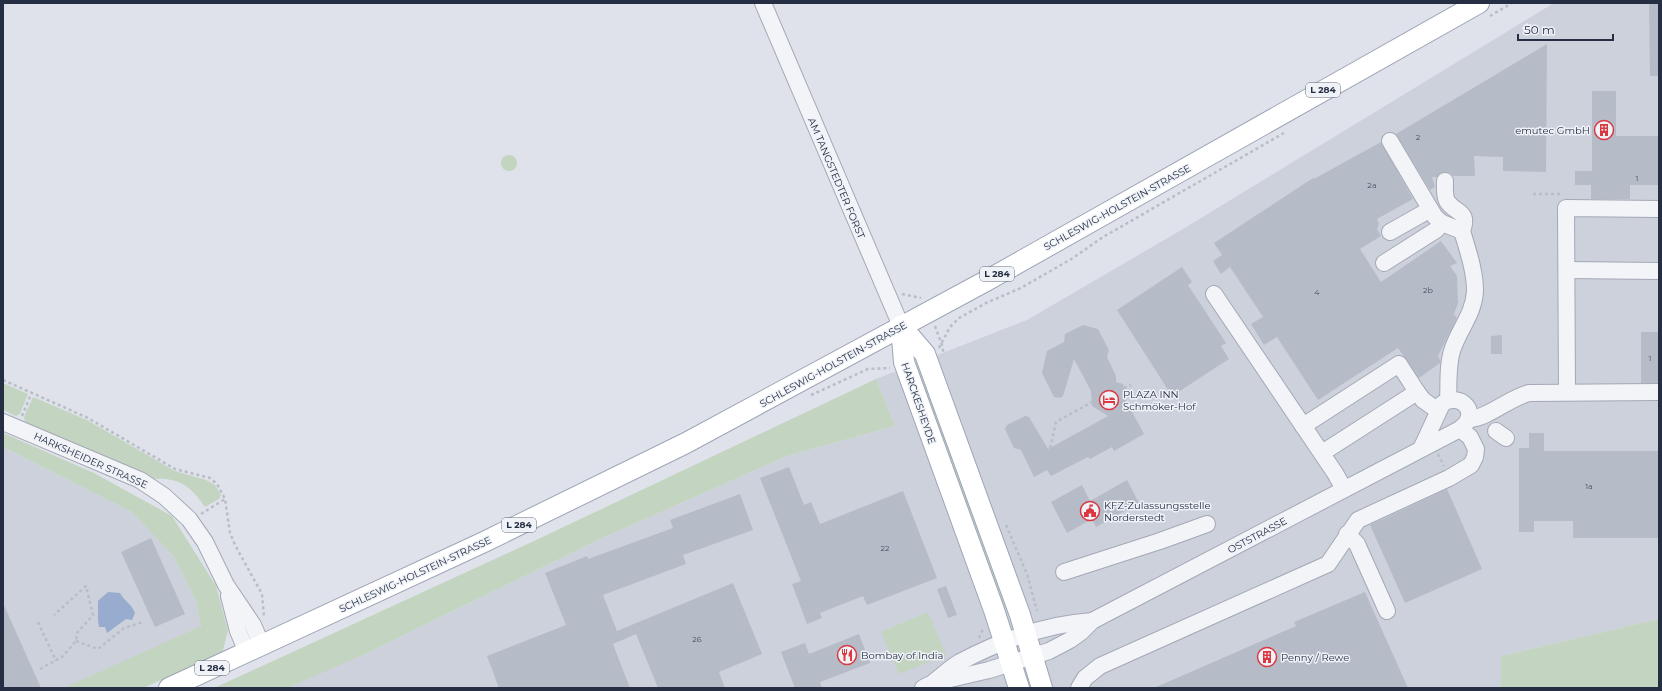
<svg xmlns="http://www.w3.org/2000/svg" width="1662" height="691" viewBox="0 0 1662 691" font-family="Montserrat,sans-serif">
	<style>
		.built { fill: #cdd1dc }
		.green { fill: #c3d5c0 }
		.water { fill: #97acce }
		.building { fill: #b6bbc8 }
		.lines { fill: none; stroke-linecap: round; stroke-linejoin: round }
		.minor-casing { stroke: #a4a8b5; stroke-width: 18 }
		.major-casing { stroke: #9da5b7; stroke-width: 22 }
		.path { stroke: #b9bdc5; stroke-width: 2.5; stroke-dasharray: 3 3; stroke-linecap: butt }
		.minor { stroke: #f2f4f8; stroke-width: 16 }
		.major { stroke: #fff; stroke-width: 20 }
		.labels { text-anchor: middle; stroke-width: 3; stroke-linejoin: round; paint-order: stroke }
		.number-label { font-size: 8px; fill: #4a5164 }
		.shield { fill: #eff2f7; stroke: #626979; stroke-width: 1 }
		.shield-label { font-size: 9px; font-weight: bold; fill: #262e43 }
		.poi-label { font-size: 10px; fill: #262e43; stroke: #eff2f7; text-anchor: start }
		.street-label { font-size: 10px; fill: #262e43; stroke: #eff2f7 }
	</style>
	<rect width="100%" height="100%" fill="#dfe2ea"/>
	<!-- built -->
	<g class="built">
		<path d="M1554 3H1659V619L1501 656V688H285L365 654 598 540 787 456 895 426 876 379 1027 320 1183 229Z"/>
		<path d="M3 447 132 512 174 557 196 601 201 626 70 688H3Z"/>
	</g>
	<!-- green -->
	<g class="green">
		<circle cx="509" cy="163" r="8"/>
		<path d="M917 361 946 443 1011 607 1005 609 977 532 910 363Z"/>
		<path d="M876 379 895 426 787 456 598 540 365 654 288 688H214L534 541Z"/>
		<path d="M3 383 28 394 20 414 16 416 3 410Z"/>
		<path d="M33 397 87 420 175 471 206 480 215 485 221 495 219 499 205 507C189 483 177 477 148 479L26 426 24 417Z"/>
		<path d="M3 433 94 473 172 516 216 586 228 630 222 654 143 688H64L201 626 196 601 174 557 132 512 3 447Z"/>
		<path d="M928 612 946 655 899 674 881 632Z"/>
		<path d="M1659 619V688H1501V656Z"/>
	</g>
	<!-- water -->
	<path class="water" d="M108 592 120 593C124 601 132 604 135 613L132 620 126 619 107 633 105 627H99L98 620V601Z"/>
	<!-- building -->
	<g class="building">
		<path d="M1649 3H1659V76H1650Z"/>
		<path d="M1547 44 1546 172 1503 171V157L1474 156 1475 176H1453L1450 173H1441L1437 177H1432L1435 187 1430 190 1396 134Z"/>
		<path d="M1592 91H1616V136H1659V185H1630V199H1591V185H1575V171H1592Z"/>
		<path d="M1381 142 1413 199 1377 219 1379 224 1377 229 1381 236 1360 249 1381 282 1441 241 1457 263 1450 266 1457 276 1458 303 1454 314 1457 318 1438 356 1440 360V363L1419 378 1398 348 1318 400 1277 337 1264 345 1251 324 1263 317 1230 267 1221 274 1213 261 1222 255 1214 243 1313 178 1314 179Z"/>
		<path d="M1182 267 1192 282 1188 285 1226 343 1221 346 1229 359 1172 396 1117 310Z"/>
		<path d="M1083 325 1098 329 1109 350 1107 357 1116 376V382L1123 384 1125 389 1124 397 1144 434 1114 451 1112 447 1090 459 1088 457 1051 476 1047 470 1034 477 1021 450 1014 448 1005 429 1007 425 1025 416 1029 417 1048 449 1108 416 1092 406 1091 391 1074 359 1063 396 1060 398 1054 397 1042 373 1047 351 1064 342 1065 334Z"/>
		<rect x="1641" y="332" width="18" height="51"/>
		<path d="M1502 335V354H1491V336Z"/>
		<path d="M1529 433H1544V451H1659V538H1573V521H1534V532H1519V448H1529Z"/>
		<path d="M789 467 804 505 811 502 820 524 903 491 937 578 867 605 863 596 820 613 822 618 807 624 792 584 801 581 760 478Z"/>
		<path d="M1127 480 1139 503 1096 527 1092 519 1067 533 1051 502 1082 485 1090 501Z"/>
		<path d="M1447 489 1482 569 1405 603 1370 525Z"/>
		<path d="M740 494 753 530 683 555 686 564 603 595 617 631 733 583 762 654 719 672 725 688H658L636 634 613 644 630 688H499L487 656 566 625 545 573 587 556 588 559 673 528 670 520Z"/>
		<path d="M151 538 185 614 155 627 121 552Z"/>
		<path d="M946 586 957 615 948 618 937 589Z"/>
		<path d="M1365 592 1408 688H1154L1296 626 1294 622Z"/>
		<path d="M3 603 41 688H3Z"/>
		<path d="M859 634 870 663 820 682 822 688H795L781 652 805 643 809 654Z"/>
	</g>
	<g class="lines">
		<!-- minor casing -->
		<g class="minor-casing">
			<g id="minor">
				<path d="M763 3 901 326"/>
				<path d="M1390 141 1435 217 1442 223 1462 231"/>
				<path d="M1445 181C1445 188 1444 195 1447 201 1455 214 1470 210 1462 231"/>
				<path d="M1390 232 1429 210"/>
				<path d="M1384 263 1436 230 1442 223"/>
				<path d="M1567 270 1659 271"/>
				<path d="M1214 294 1335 473 1344 489"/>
				<path d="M1417 392 1423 400 1437 410"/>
				<path d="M1567 392 1566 208 1659 209"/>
				<path d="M1448 400C1449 383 1447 364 1453 348 1460 328 1474 313 1475 291 1475 271 1468 251 1462 231"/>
				<path d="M1470 419C1488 418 1509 398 1529 393L1659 392"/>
				<path d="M3 422 140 480 164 496 189 519 205 542 226 585 253 625 262 646"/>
				<path d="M1303 426 1399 364 1417 392 1322 453"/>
				<path d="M1496 431 1506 438"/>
				<path d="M1347 534 1357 544 1387 611"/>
				<path d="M1064 572 1160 541 1207 524"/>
				<path d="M229 596 238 631 247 652"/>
				<path d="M935 681C943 675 951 667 960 662 1000 641 1047 624 1092 621"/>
				<path d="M923 688 933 683 989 670 1049 651 1070 640 1081 632 1092 621 1460 429C1482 413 1460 391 1442 404L1421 449"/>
				<path d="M1079 688 1085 678 1100 666 1328 564 1358 520 1449 478 1471 465 1475 457 1476 449 1470 437 1460 429"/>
			</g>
		</g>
		<!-- major casing -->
		<g class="major-casing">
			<g id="major">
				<path d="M901 326 925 354 1020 615 1042 688"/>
				<path d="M901 326 904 362 994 610 1019 688"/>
				<path d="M169 688 484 542 686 443 986 281 1479 3"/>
			</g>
		</g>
		<!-- path -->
		<g class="path">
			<path d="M1490 16 1512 3"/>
			<path d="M1533 194H1563"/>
			<path d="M902 294 921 298"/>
			<path d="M935 326 942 345 944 355"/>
			<path d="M939 348 950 327 959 318 986 303 1021 288 1073 258 1103 237 1284 133"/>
			<path d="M3 380 88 418 175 469 210 478 217 484 225 499 230 533 235 545 262 594 264 617"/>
			<path d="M1124 388 1131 385"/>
			<path d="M811 395 868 369 890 368"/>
			<path d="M22 416 32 392"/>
			<path d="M1050 448 1056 422 1092 402"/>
			<path d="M1438 454 1444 466"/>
			<path d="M201 514 225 499"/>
			<path d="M1006 525 1027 574 1037 611"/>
			<path d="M38 622 56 661"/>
			<path d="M979 638 984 627"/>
			<path d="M76 641 98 649 124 628 143 622"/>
			<path d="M40 669 62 657 76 641 77 633 93 615 86 586 54 615"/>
		</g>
		<!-- minor -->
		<use href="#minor" class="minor"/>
		<!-- major -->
		<use href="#major" class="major"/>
	</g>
	<!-- icons -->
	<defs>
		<g id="building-ring" transform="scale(1)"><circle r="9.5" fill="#eff2f7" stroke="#db3841" stroke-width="1.5"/><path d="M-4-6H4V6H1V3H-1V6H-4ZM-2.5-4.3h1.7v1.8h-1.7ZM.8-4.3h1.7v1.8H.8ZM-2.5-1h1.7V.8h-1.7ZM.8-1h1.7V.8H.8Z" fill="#db3841"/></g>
		<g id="hotel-ring" transform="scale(1)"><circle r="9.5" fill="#eff2f7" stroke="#db3841" stroke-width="1.5"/><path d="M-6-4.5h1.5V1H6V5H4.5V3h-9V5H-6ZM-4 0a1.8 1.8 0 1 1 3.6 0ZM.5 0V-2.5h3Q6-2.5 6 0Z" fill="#db3841"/></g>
		<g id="civic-ring" transform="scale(1)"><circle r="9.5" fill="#eff2f7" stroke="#db3841" stroke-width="1.5"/><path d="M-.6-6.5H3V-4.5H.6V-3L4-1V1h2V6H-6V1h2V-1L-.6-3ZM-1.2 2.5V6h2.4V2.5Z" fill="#db3841"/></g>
		<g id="restaurant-ring" transform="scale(1)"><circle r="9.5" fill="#eff2f7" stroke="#db3841" stroke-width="1.5"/><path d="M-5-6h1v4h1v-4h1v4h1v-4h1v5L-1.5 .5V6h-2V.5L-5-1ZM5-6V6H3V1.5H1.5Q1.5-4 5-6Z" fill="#db3841"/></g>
	</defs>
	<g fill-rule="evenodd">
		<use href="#building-ring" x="1604" y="130"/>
		<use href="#hotel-ring" x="1109" y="400"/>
		<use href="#civic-ring" x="1090" y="511"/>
		<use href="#restaurant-ring" x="847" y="655"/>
		<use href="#building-ring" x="1267" y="657"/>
	</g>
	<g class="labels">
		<!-- number labels -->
		<g class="number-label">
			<text x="1418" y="140">2</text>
			<text x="1637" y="181">1</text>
			<text x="1372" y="188">2a</text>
			<text x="1428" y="293">2b</text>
			<text x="1317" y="295">4</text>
			<text x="1650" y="361">1</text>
			<text x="1589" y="489">1a</text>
			<text x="885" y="551">22</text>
			<text x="697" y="642">26</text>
		</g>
		<!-- shield labels -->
		<g class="shield">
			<rect x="1306" y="83" width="34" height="14" rx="3"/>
			<rect x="980" y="267" width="34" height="14" rx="3"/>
			<rect x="502" y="518" width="34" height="14" rx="3"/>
			<rect x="195" y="661" width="34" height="14" rx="3"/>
		</g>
		<g class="shield-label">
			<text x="1323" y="93">L 284</text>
			<text x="997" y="277">L 284</text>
			<text x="519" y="528">L 284</text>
			<text x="212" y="671">L 284</text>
		</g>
		<!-- poi labels -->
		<g class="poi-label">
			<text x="1590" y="134" text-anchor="end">emutec GmbH</text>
			<text x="1123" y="398">PLAZA INN<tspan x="1123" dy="12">Schmöker-Hof</tspan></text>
			<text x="1104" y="509">KFZ-Zulassungsstelle<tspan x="1104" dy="12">Norderstedt</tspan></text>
			<text x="861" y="659">Bombay of India</text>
			<text x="1281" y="661">Penny / Rewe</text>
		</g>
		<!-- street labels -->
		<g class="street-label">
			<text transform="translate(837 178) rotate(67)" y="4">AM TANGSTEDTER FORST</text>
			<text transform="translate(1117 207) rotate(-29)" y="4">SCHLESWIG-HOLSTEIN-STRASSE</text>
			<text transform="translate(833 364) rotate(-29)" y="4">SCHLESWIG-HOLSTEIN-STRASSE</text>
			<text transform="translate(919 403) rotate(71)" y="4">HARCKESHEYDE</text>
			<text transform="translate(91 460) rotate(24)" y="4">HARKSHEIDER STRASSE</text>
			<text transform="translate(1257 535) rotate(-28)" y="4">OSTSTRASSE</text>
			<text transform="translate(415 574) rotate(-25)" y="4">SCHLESWIG-HOLSTEIN-STRASSE</text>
		</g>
	</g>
	<!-- border -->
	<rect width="1662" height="691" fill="none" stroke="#262e43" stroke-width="8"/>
	<!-- scale -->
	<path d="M1518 34v6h95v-6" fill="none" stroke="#262e43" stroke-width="2"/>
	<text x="1524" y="34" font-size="12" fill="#262e43" stroke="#eff2f7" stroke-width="3" paint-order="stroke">50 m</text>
</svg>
